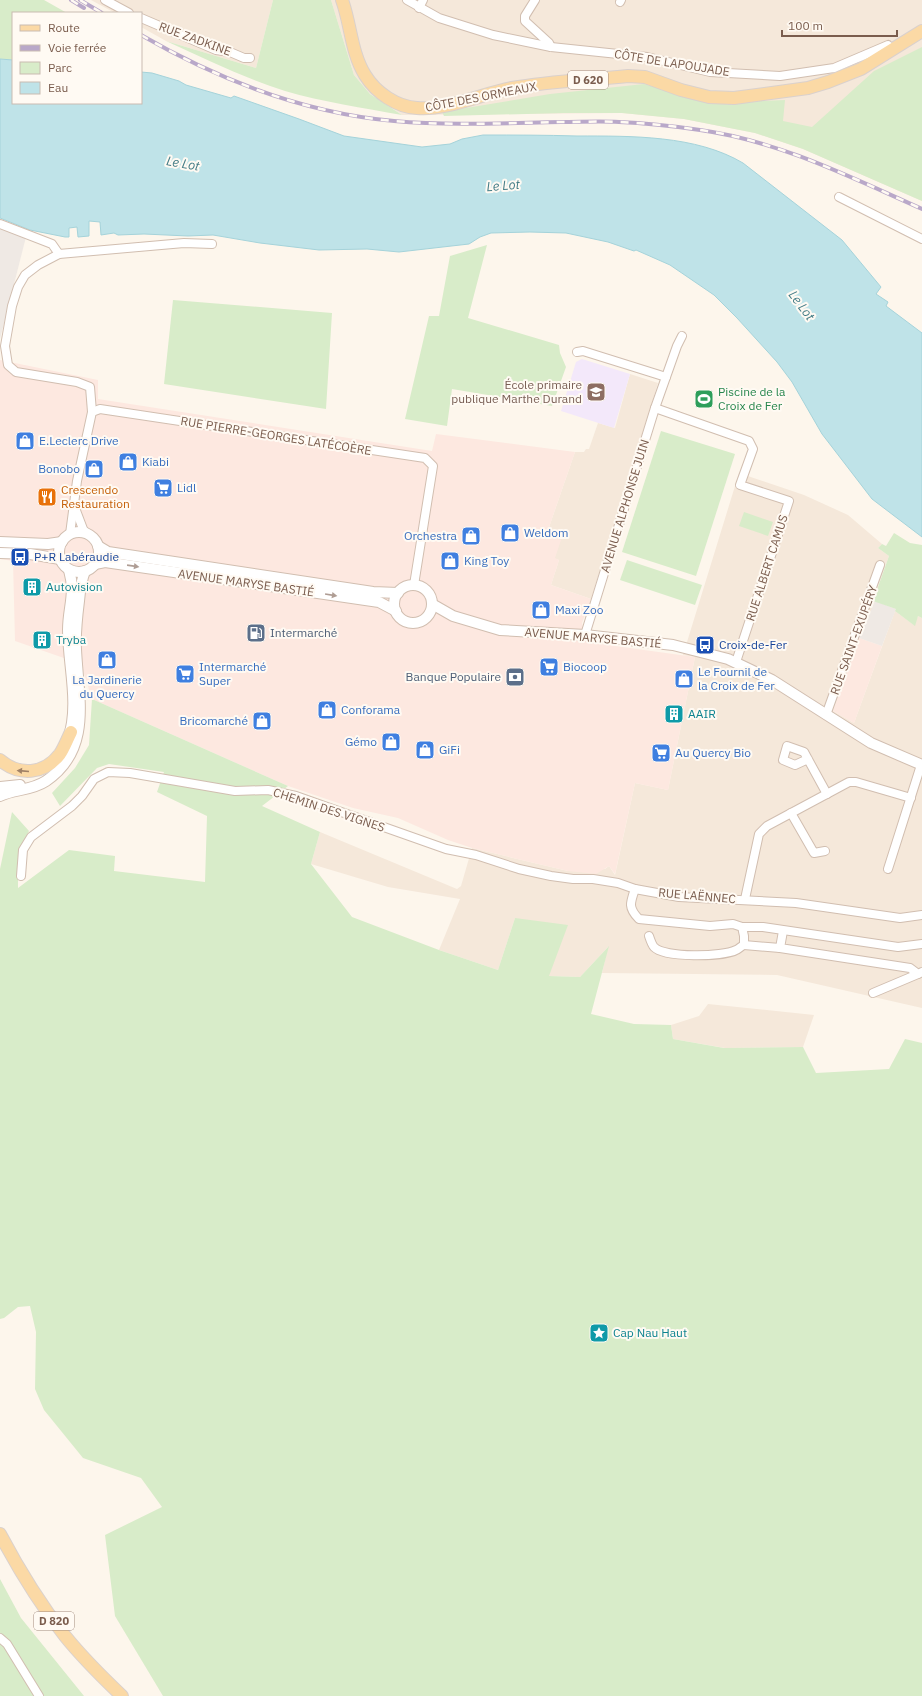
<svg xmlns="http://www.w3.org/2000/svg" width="922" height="1696" viewBox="0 0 922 1696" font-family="'IBM Plex Sans',sans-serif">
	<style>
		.residential { fill: #f5e8da }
		.commercial { fill: #fde8e0 }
		.industrial { fill: #efe9e4 }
		.education { fill: #f3e8fa }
		.green { fill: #d8ecc9 }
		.water { fill: #bfe3e8; stroke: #a5d3da }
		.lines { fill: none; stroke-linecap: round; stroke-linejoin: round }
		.minor-casing { stroke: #d1beb0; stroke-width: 10 }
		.tertiary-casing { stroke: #d1beb0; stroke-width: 12 }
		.primary-casing { stroke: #dad1cd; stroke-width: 14 }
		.minor { stroke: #fff; stroke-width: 8 }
		.tertiary { stroke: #fff; stroke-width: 10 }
		.primary { stroke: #fbd9a5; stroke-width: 12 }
		.rail-casing { stroke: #b9a8c9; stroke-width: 4 }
		.rail { stroke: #fffaf3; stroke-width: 2.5; stroke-dasharray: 8; stroke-linecap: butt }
		.oneway { fill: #af9d94 }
		.oneway2 { fill: #a18267 }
		.labels { text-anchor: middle; stroke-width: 4; stroke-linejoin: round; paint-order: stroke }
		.shield { fill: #fffaf3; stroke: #a28b7f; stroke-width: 1 }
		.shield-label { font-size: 11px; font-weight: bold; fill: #7a5c4d }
		.street-label { font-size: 12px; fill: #7a5c4d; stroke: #fffaf3 }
		.education-label { font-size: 12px; fill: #785e54; stroke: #fffaf3; text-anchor: end }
		.leisure-label { font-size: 12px; fill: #27864d; stroke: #fffaf3; text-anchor: start }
		.shop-label { font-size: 12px; fill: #366cbe; stroke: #fffaf3; text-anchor: start }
		.food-label { font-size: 12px; fill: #c56008; stroke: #fffaf3; text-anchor: start }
		.transit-label { font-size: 12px; fill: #164399; stroke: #fffaf3; text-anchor: start }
		.culture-label { font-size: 12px; fill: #0d838f; stroke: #fffaf3; text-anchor: start }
		.service-label { font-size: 12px; fill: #4e5e75; stroke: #fffaf3; text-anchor: start }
		.water-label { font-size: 13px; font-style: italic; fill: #437c86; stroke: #fffaf3 }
	</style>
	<rect width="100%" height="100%" fill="#fdf6ec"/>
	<!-- residential -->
	<g class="residential">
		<path d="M91 0H273L256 68 166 41 141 27V13H115Z"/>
		<path d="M331 0H922V201L803 149 755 133 684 119 622 113 402 115 370 94 354 75Z"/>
		<path d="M630 374 658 383 591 599 551 585 559 560 555 559 547 533 575 452H584L586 449H589L598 423 615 428Z"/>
		<path d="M739 473 804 495 848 515 882 544 878 548 889 556 873 600 875 601 869 617H867L833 711 854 723 895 611 914 625 918 616 922 618V1008L777 975 602 973 608 947 580 977 549 976 515 918 498 970 439 950 460 899 388 887 311 864 320 832 457 889 461 886 472 848 568 871 605 869 609 866 615 875 635 783 668 790 695 657 683 655Z"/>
		<path d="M708 1004 814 1015 803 1047 725 1048 673 1039 671 1025 699 1016Z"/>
	</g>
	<!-- commercial -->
	<g class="commercial">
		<path d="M0 360 98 380V399L432 451 436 434 575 452 547 533 561 540 555 558 559 560 551 585 591 599 582 623 586 642 695 657 668 790 635 783 615 874 609 866 596 874 568 871 472 848 448 840 398 818 353 808 288 786 92 699 81 664 15 641 13 561 0 559Z"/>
		<path d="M859 638 882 646 854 723 833 711Z"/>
	</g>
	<!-- industrial -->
	<g class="industrial">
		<path d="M0 228 26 237 0 339Z"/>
		<path d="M875 601 896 609 882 646 859 638Z"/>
	</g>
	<!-- education -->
	<path class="education" d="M582 359 630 374 614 428 561 411 576 362Z"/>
	<!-- green -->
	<g class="green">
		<path d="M0 0H44L67 13H13V60L0 59Z"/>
		<path d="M273 0H331L354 75 370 94 402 115C363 108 323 102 285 91 244 78 205 59 166 41L256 68Z"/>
		<path d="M922 47V201L803 149 755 133 684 119 622 113H564L444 116 442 112 550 94 644 84 707 103 785 100 783 121 812 127 874 71Z"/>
		<path d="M487 245 468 318 559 345 560 353 566 367 552 406 452 389 447 426 405 419 429 316H439L450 256Z"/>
		<path d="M173 300 332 313 326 409 164 384Z"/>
		<path d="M661 431 735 454 696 576 622 552Z"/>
		<path d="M744 512 773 522 768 536 739 526Z"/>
		<path d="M894 533 910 543 922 545V618L918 616 915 626 895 611 896 609 873 601 889 556 878 548 882 544 886 546Z"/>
		<path d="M627 560 702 585 695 605 620 580Z"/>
		<path d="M92 699 288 786 262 806 320 832 311 864 352 917 439 950 498 970 515 918 568 925 549 976 580 977 609 946 591 1014 634 1024 671 1025 673 1039 724 1048 803 1047 816 1073 889 1069 905 1039 922 1043V1696H163L115 1616 105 1535 162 1507 141 1478 83 1458 44 1410 35 1389 36 1332 30 1306 18 1307 4 1318 0 1319V869L12 812 29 831 18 852V888L69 850 115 856 114 871 205 882 207 816 157 792 164 772 109 764 97 768 60 806 52 793 75 768 89 745Z"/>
		<path d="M0 1579 21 1618 84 1696H0Z"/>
	</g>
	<!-- water -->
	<path class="water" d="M0 59 13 60V103H141V72L152 73 179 81 186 85 231 98 234 96 299 119 344 136 422 147 450 144 462 139 483 135C514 135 546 135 577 136 631 136 696 135 743 163L842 240 881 287 876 294 888 302 886 306 922 333V537L872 499 822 434 792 382 777 362 737 318 714 295 670 265 636 250 634 251 608 242 566 233 530 232 491 233 480 237 469 244 399 252 367 249 319 250 260 243 213 235 188 236 144 234 118 235 114 233 101 235 100 222 89 221V236L78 237 77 227 69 228V237H65L30 230 0 218Z"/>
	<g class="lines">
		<!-- minor casing -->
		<g class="minor-casing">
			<g id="minor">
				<path d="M105 0 129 13"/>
				<path d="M407 0 439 18 493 35 551 47 647 57 710 72 780 76 834 68 888 45 891 50"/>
				<path d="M535 0 525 16V21L549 43 551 47"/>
				<path d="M620 2 621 0"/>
				<path d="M419 8 423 0"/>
				<path d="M141 18 216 50 230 52 244 58H250"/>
				<path d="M839 197 922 239"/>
				<path d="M0 224 52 244 59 254"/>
				<path d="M577 352 583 351 666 377"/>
				<path d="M655 408 749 441 753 449 740 485 789 501 736 662"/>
				<path d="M92 412 90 387 77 382 16 372 8 365 5 346 12 306 18 287 25 275 38 265 59 254 184 243 212 244"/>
				<path d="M75 508 83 529 87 534"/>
				<path d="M70 534 77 481 92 412 100 409 425 458 433 466 414 585"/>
				<path d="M585 635 655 408 677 346 682 336"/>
				<path d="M826 715 880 565"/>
				<path d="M808 759 795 765 783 760 787 746 804 752 827 794"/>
				<path d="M791 813 814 853 825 851"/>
				<path d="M888 869 921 765"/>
				<path d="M21 876 23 850 31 837 72 806 82 796 94 779 108 772 130 773 235 791 268 790 296 796 446 849 476 855 519 869 551 876 573 879H593L618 883 635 889 679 897 796 903 900 918 922 915"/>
				<path d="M635 889C630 903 628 908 639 919L710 926 733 924 742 927 744 936V945C741 946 739 949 736 950 723 957 664 958 654 947 652 945 650 939 649 936"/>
				<path d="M745 899 759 834 767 826 849 782H856L911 798"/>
				<path d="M742 927H763L898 947 922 944"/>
				<path d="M783 931 780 948 910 968 918 974 922 972"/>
				<path d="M744 945 780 948"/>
				<path d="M873 993 918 974"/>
				<path d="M0 1638 7 1644 39 1696"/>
			</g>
		</g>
		<!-- tertiary casing -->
		<g class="tertiary-casing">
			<g id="tertiary">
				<circle cx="79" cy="552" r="20"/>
				<path d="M0 542 48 544 62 542"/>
				<path d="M98 546 108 552 373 592 398 593"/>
				<path d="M0 553 30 554 60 559"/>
				<path d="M95 564 105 562 379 602 396 611"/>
				<circle cx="413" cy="604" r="19"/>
				<path d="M432 604 453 616 500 630 585 635 673 645 728 659 772 680 871 743 922 765"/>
				<path d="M68 739C80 705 68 665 68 630 68 607 76 594 69 570"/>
				<path d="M0 787 20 785"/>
				<path d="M0 796C14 789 31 791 46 781 93 749 78 697 76 649 75 633 77 617 79 601 80 590 81 581 85 571"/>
			</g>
		</g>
		<!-- primary casing -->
		<g class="primary-casing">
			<g id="primary">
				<path d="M342 0C351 25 351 52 365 75 376 93 397 107 417 108 445 111 484 93 512 88 550 81 590 80 628 76L645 77 681 90 709 97 734 98 808 88 828 82 861 69 922 31"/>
				<path d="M0 760C19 776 44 775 60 754 64 748 67 740 71 732"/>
				<path d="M0 1534C19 1570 40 1604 65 1636 82 1657 102 1677 122 1696"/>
			</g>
		</g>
		<!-- minor -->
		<use href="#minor" class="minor"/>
		<!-- tertiary -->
		<use href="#tertiary" class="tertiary"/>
		<!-- primary -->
		<use href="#primary" class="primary"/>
		<!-- rail casing -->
		<g class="rail-casing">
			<g id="rail">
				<path d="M71 0 84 8"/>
				<path d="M80 0 102 13"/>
				<path d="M141 35C219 80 304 113 394 121 450 126 506 123 561 122 580 122 600 121 619 122 646 123 673 126 700 130 779 141 850 177 922 209"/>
			</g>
		</g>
		<!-- rail -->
		<use href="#rail" class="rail"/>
	</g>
	<!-- one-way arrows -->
	<defs><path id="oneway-solid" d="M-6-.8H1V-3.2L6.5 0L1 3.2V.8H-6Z"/></defs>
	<g class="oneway">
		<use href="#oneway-solid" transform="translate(133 566) rotate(8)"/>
		<use href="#oneway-solid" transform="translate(331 595) rotate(9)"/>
	</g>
	<use class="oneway2" href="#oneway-solid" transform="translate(23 771) rotate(-175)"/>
	<!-- icons -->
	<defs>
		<g id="school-square" transform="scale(1)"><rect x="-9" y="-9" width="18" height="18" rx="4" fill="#8d6e63" stroke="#fffaf3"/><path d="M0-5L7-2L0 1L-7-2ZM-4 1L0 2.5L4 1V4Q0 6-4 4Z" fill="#fff"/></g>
		<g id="stadium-square" transform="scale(1)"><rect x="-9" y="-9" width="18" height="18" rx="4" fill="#2e9e5b" stroke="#fffaf3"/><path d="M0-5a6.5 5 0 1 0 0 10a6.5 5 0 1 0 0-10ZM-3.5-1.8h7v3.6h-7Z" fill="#fff"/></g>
		<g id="shop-square" transform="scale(1)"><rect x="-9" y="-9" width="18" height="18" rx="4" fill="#3f7fe0" stroke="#fffaf3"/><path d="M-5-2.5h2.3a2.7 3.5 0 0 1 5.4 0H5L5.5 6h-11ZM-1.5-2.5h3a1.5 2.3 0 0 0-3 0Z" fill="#fff"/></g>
		<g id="supermarket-square" transform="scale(1)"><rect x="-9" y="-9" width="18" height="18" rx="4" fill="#3f7fe0" stroke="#fffaf3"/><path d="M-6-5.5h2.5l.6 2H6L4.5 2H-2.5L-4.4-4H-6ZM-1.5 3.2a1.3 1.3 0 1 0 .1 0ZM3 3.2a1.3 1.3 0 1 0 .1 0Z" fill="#fff"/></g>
		<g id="restaurant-square" transform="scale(1)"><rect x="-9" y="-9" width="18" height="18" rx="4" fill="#e8710a" stroke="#fffaf3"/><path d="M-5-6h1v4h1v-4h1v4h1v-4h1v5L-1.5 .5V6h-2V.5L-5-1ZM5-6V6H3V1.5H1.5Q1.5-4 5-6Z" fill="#fff"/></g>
		<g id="bus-square" transform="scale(1)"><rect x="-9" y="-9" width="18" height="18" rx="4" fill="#1a4fb4" stroke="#fffaf3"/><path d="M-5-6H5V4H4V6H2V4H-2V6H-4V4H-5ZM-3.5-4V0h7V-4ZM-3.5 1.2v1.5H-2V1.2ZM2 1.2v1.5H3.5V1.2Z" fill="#fff"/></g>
		<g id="building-square" transform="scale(1)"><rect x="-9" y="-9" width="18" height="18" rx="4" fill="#0f9aa8" stroke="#fffaf3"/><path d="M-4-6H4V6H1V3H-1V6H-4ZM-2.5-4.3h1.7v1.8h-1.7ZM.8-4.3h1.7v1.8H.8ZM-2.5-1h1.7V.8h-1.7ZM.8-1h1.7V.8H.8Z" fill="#fff"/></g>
		<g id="fuel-square" transform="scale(1)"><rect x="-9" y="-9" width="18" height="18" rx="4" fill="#5c6f8a" stroke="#fffaf3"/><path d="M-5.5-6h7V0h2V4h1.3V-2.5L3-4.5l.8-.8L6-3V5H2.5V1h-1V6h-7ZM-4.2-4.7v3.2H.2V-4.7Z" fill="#fff"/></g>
		<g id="bank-square" transform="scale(1)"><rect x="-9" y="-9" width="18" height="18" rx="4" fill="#5c6f8a" stroke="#fffaf3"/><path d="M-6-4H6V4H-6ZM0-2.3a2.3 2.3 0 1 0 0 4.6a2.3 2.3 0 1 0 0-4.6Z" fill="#fff"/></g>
		<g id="sight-square" transform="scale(1)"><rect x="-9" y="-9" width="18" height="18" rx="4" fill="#0f9aa8" stroke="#fffaf3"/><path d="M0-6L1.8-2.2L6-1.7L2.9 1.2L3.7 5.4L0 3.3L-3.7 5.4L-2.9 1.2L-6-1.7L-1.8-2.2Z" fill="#fff"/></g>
	</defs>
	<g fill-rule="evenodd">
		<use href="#school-square" x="596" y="392"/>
		<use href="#stadium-square" x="704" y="399"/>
		<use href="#shop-square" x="25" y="441"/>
		<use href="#shop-square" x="128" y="462"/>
		<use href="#shop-square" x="94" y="469"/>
		<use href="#supermarket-square" x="163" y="488"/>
		<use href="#restaurant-square" x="47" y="497"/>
		<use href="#shop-square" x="510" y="533"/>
		<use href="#shop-square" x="471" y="536"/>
		<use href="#bus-square" x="20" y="557"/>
		<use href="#shop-square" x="450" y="561"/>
		<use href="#building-square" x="32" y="587"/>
		<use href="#shop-square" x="541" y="610"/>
		<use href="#fuel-square" x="256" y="633"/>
		<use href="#building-square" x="42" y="640"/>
		<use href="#bus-square" x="705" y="645"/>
		<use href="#shop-square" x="107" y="660"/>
		<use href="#supermarket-square" x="549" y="667"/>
		<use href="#supermarket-square" x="185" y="674"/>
		<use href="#bank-square" x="515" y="677"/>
		<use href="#shop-square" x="684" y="679"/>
		<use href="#shop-square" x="327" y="710"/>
		<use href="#building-square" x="674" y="714"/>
		<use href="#shop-square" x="262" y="721"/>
		<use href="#shop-square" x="391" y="742"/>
		<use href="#shop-square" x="425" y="750"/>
		<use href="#supermarket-square" x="661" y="753"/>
		<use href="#sight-square" x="599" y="1333"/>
	</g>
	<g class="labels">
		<!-- shield labels -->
		<g class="shield">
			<rect x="568" y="71" width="40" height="18" rx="3"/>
			<rect x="34" y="1612" width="40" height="18" rx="3"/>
		</g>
		<g class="shield-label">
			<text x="588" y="84">D 620</text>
			<text x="54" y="1625">D 820</text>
		</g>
		<!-- street labels -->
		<g class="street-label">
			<text transform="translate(195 39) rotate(20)" y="4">RUE ZADKINE</text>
			<text transform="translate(672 63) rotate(9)" y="4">CÔTE DE LAPOUJADE</text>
			<text transform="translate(481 97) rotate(-11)" y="4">CÔTE DES ORMEAUX</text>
			<text transform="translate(276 436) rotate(9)" y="4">RUE PIERRE-GEORGES LATÉCOÈRE</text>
			<text transform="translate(625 506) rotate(-73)" y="4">AVENUE ALPHONSE JUIN</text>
			<text transform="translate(767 568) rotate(-72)" y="4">RUE ALBERT CAMUS</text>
			<text transform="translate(246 583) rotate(8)" y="4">AVENUE MARYSE BASTIÉ</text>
			<text transform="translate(593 638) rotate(5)" y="4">AVENUE MARYSE BASTIÉ</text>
			<text transform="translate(854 640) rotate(-70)" y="4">RUE SAINT-EXUPÉRY</text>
			<text transform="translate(329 810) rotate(18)" y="4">CHEMIN DES VIGNES</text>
			<text transform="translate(697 896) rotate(5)" y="4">RUE LAËNNEC</text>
		</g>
		<!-- education labels -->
		<g class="education-label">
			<text x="582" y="389">École primaire<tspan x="582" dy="14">publique Marthe Durand</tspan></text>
		</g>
		<!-- leisure labels -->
		<g class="leisure-label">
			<text x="718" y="396">Piscine de la<tspan x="718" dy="14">Croix de Fer</tspan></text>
		</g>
		<!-- shop labels -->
		<g class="shop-label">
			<text x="39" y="445">E.Leclerc Drive</text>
			<text x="142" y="466">Kiabi</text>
			<text x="80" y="473" text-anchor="end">Bonobo</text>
			<text x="177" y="492">Lidl</text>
			<text x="524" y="537">Weldom</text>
			<text x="457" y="540" text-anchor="end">Orchestra</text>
			<text x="464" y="565">King Toy</text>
			<text x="555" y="614">Maxi Zoo</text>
			<text x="199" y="671">Intermarché<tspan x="199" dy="14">Super</tspan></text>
			<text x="563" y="671">Biocoop</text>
			<text x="698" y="676">Le Fournil de<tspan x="698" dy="14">la Croix de Fer</tspan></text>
			<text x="107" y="684" text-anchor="middle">La Jardinerie<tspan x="107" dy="14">du Quercy</tspan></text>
			<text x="341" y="714">Conforama</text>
			<text x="248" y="725" text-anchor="end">Bricomarché</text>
			<text x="377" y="746" text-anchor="end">Gémo</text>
			<text x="439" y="754">GiFi</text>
			<text x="675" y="757">Au Quercy Bio</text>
		</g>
		<!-- food labels -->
		<g class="food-label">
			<text x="61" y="494">Crescendo<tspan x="61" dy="14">Restauration</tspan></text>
		</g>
		<!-- transit labels -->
		<g class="transit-label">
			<text x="34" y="561">P+R Labéraudie</text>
			<text x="719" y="649">Croix-de-Fer</text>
		</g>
		<!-- culture labels -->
		<g class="culture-label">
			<text x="46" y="591">Autovision</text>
			<text x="56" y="644">Tryba</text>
			<text x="688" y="718">AAIR</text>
			<text x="613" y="1337">Cap Nau Haut</text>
		</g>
		<!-- service labels -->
		<g class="service-label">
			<text x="270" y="637">Intermarché</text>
			<text x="501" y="681" text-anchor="end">Banque Populaire</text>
		</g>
		<!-- water labels -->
		<g class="water-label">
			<text transform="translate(183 163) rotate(10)" y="5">Le Lot</text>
			<text transform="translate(503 185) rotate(-4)" y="5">Le Lot</text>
			<text transform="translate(802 305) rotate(53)" y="5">Le Lot</text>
		</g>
	</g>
	<!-- legend -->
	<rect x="12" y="12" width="130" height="92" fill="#fffaf3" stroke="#cabbb1"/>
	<rect x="20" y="25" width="20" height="6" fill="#fbd9a5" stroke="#cabbb1"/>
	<text x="48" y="32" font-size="12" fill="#7a5c4d">Route</text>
	<rect x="20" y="45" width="20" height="6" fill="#b9a8c9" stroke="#cabbb1"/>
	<text x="48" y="52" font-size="12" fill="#7a5c4d">Voie ferrée</text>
	<rect x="20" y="62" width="20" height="12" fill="#d8ecc9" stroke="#cabbb1"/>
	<text x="48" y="72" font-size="12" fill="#7a5c4d">Parc</text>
	<rect x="20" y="82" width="20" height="12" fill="#bfe3e8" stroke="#cabbb1"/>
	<text x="48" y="92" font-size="12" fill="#7a5c4d">Eau</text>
	<!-- scale -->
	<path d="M782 30v6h115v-6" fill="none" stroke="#7a5c4d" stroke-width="2"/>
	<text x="788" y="30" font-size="12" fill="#7a5c4d" stroke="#fffaf3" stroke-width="3" paint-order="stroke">100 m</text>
</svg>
